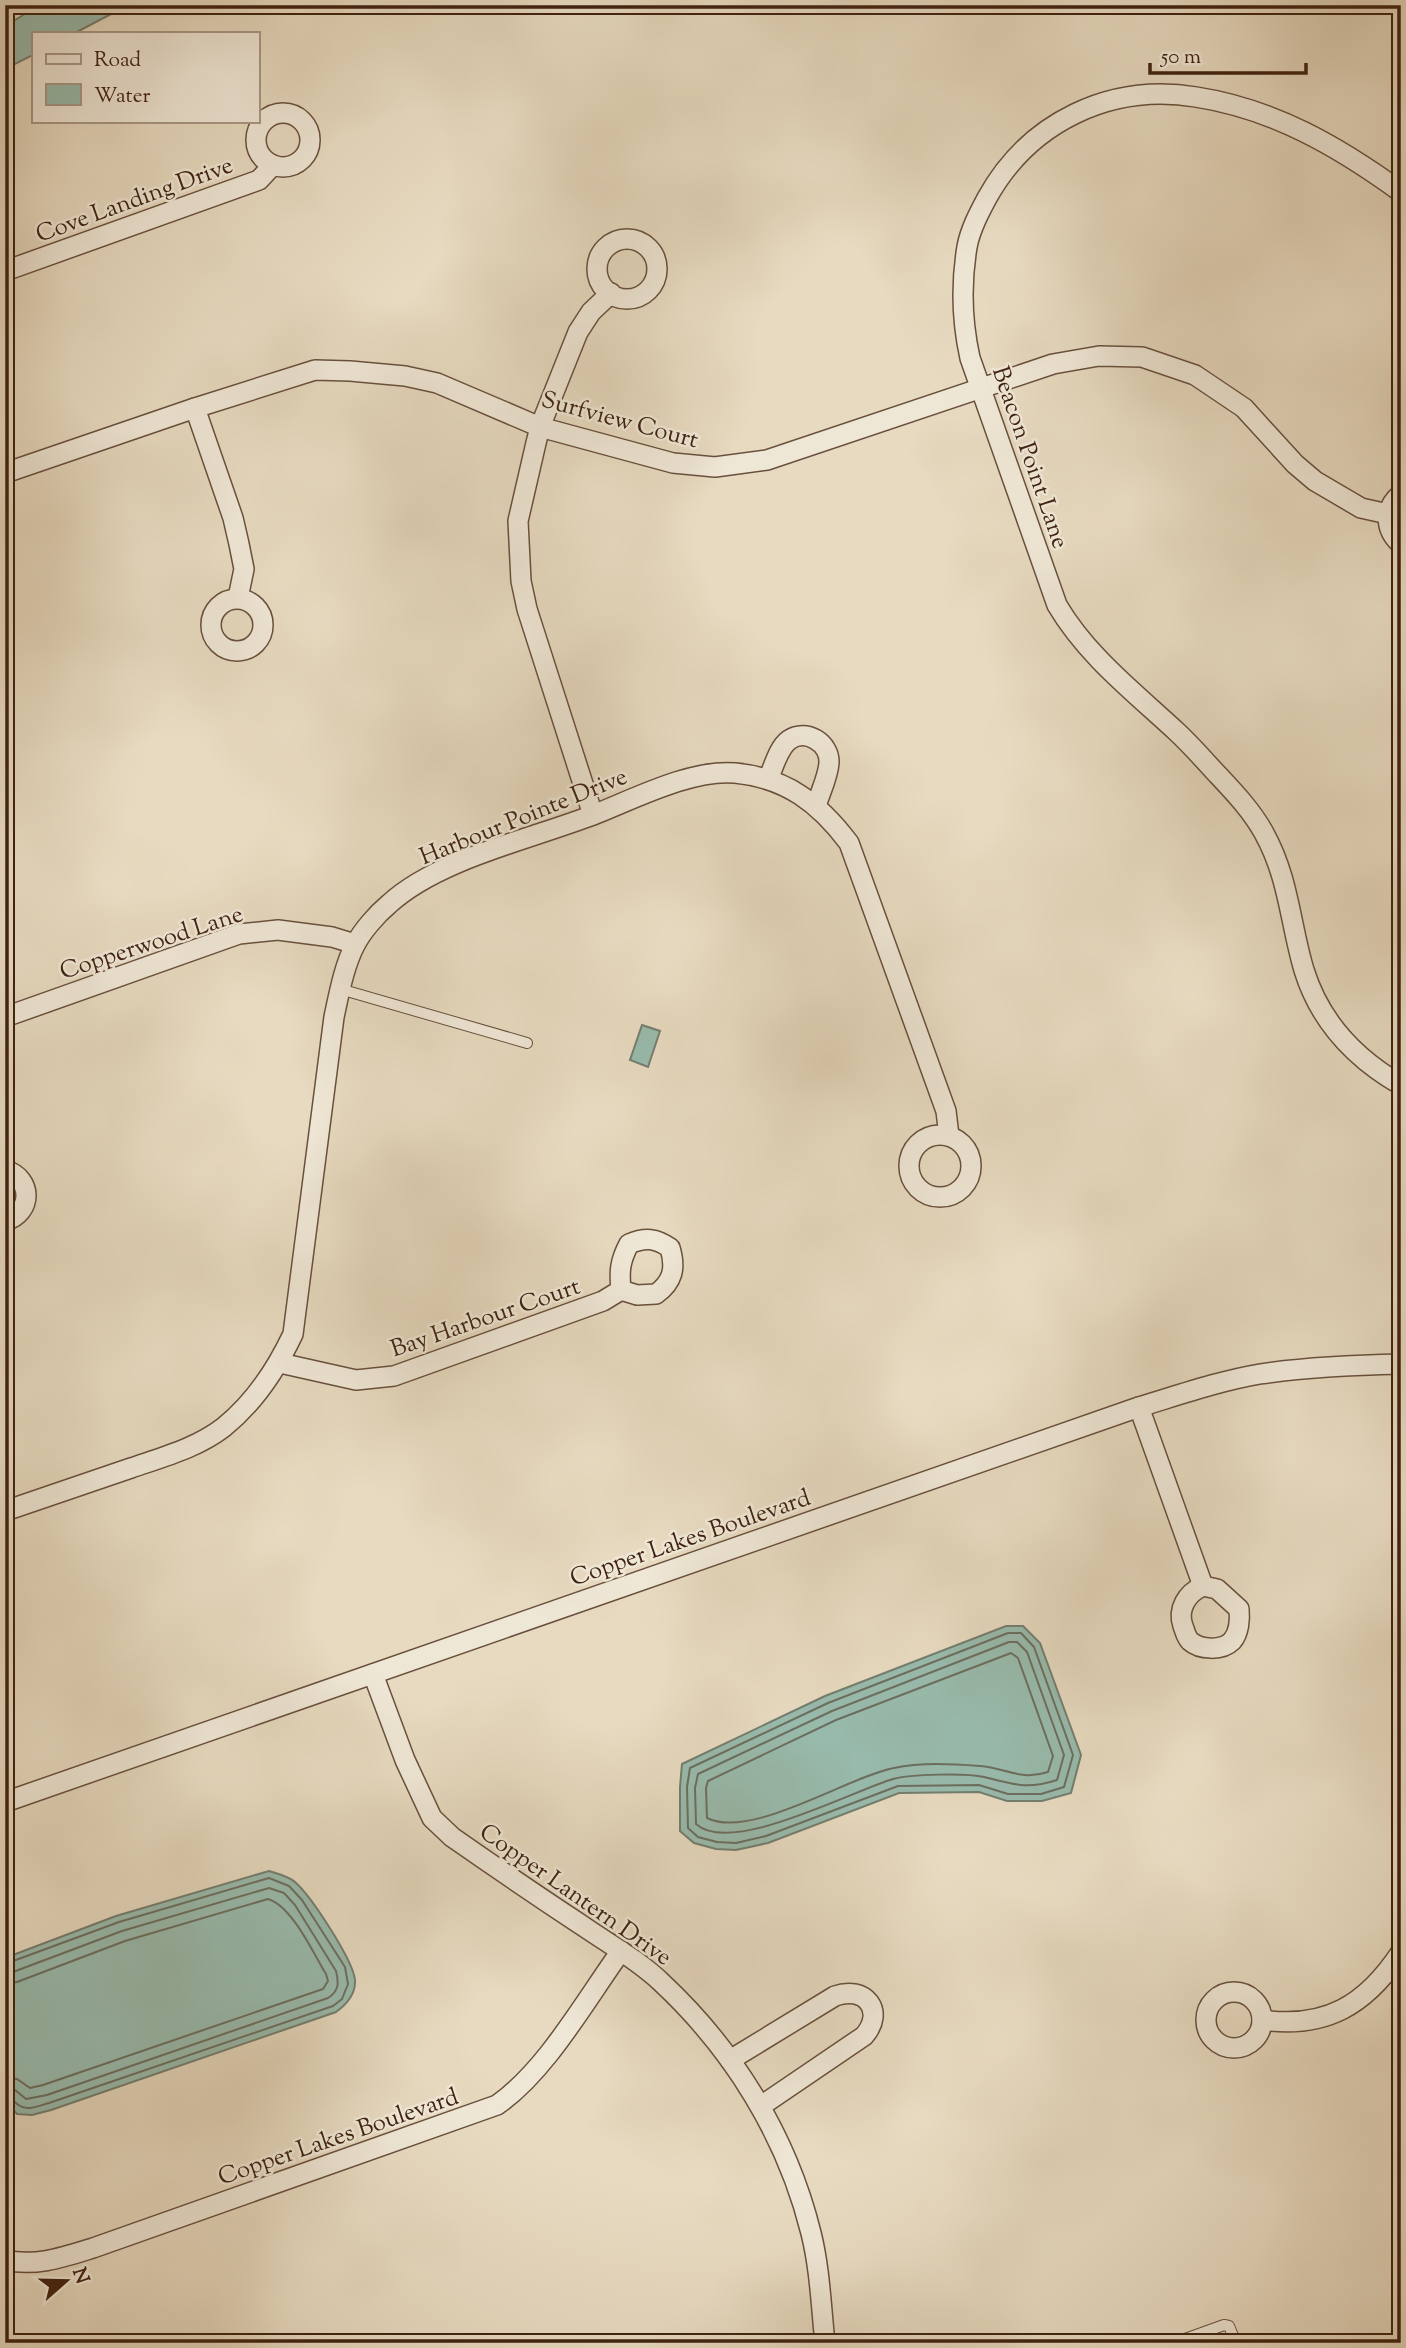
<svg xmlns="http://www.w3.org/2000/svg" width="1406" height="2348" viewBox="0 0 1406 2348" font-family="'Sorts Mill Goudy',serif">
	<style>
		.water { fill: #98bbad; stroke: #747e6f; stroke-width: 2 }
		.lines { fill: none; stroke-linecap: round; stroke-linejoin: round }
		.shore { stroke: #6c6e5f; stroke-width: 2 }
		.lane-casing { stroke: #69503d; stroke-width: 12 }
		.street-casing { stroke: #69503d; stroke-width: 22 }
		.lane { stroke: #efe7d6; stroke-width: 10 }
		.street { stroke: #efe7d6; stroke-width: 19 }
		.labels { text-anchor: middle; stroke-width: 5; stroke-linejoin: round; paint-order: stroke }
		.street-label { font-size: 24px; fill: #3f2211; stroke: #efe7d6 }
	</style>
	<rect width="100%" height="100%" fill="#e7dac0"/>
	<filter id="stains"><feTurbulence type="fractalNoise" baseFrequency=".00286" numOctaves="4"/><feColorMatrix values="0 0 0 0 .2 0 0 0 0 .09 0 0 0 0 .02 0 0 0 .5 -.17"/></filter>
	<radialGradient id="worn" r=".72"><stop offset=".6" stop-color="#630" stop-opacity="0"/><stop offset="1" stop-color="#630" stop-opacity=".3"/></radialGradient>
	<!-- water -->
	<g class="water">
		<path d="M40 5H139L111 14 75 33H33V55L5 69V26Z"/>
		<path d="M642 1025 660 1031 648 1067 630 1060Z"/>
		<path d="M1006 1626H1023L1040 1643 1081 1755 1071 1793 1042 1801H1007L979 1792 899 1793 768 1843 736 1850 716 1849 694 1843 680 1831V1787L682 1764 825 1696Z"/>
		<path d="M269 1871C278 1874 288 1876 295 1882 311 1896 353 1960 355 1980 356 1994 347 2004 336 2012L51 2110 32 2115 17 2114 5 2101V1958L116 1916Z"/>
	</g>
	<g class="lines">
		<!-- shore -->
		<g class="shore">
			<path d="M1008 1633H1021L1034 1647 1073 1755 1064 1787 1041 1794H1008L979 1785 898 1786 766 1836 736 1843 717 1842 698 1837 688 1828 687 1787 690 1768 828 1703Z"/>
			<path d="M1009 1642H1017L1027 1652 1064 1755 1057 1780C1026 1790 1014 1784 984 1777 967 1773 910 1774 893 1779 852 1791 731 1856 696 1824L695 1788 698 1774 832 1711Z"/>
			<path d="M1011 1653 1018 1658 1053 1756 1048 1772C1020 1781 1006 1768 980 1766 953 1764 921 1762 894 1768 847 1777 751 1840 707 1818L706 1788 708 1781 836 1720Z"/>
			<path d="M5 1964 119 1922 269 1878 289 1886 302 1900 345 1967 348 1984 342 1999 333 2006 49 2103C41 2105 28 2111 20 2106 13 2102 14 2098 5 2097"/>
			<path d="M5 1973 13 1972 122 1931 269 1888 284 1893 295 1905 336 1971C339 1983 339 1991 328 1998L47 2095 26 2099 15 2090 5 2088"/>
			<path d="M5 1984 17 1982 125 1941 268 1899C292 1906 313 1953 326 1974L328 1981 323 1989 43 2085 30 2088 17 2079 5 2078"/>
		</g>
		<!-- lane casing -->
		<g class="lane-casing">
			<g id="lane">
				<path d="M340 989 527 1043"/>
				<path d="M1174 2343 1224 2325 1229 2326 1236 2343"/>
			</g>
		</g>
		<!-- street casing -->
		<g class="street-casing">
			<g id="street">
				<circle cx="283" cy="140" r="27"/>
				<path d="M1401 192C1339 147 1274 109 1196 97 1110 83 1029 122 987 198 979 213 970 230 967 247 961 283 962 322 970 358L1057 605C1087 656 1134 692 1177 732 1191 745 1204 760 1217 774 1234 792 1252 811 1264 833 1289 878 1290 923 1304 970 1320 1022 1354 1058 1401 1085"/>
				<circle cx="627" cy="269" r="30"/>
				<path d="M5 271 259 180 273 165"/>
				<path d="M195 408 233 518 239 544 244 569 238 598"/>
				<path d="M5 473 195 408 315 370 350 371 405 376 437 383 540 427 673 463 715 467 767 460 1053 364 1099 356 1142 357 1195 375 1244 408 1295 464 1315 481 1361 508 1388 514"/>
				<path d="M1401 494C1384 508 1384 529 1401 544"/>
				<circle cx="237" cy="625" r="26"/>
				<path d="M768 779C774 767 778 748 789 740 806 728 830 743 829 763 828 777 820 793 816 806"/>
				<path d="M593 815 527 609 521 581 518 521 536 443 540 427 578 332 591 312 611 293"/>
				<path d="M5 1017 239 934 278 930 332 937 355 944"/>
				<circle cx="940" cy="1166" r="31"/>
				<path d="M5 1170C33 1178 33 1213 5 1221"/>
				<path d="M280 1363 356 1380 394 1376 603 1301 621 1290 637 1295 656 1294C673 1282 676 1268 670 1248 656 1238 645 1237 629 1244 620 1261 619 1271 621 1290"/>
				<path d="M1139 1407 1203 1586"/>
				<path d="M5 1511C47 1497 89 1482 131 1468 163 1457 197 1448 224 1427 255 1402 276 1370 293 1334L334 1017C339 994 344 966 355 945 362 931 377 914 389 904 438 859 531 839 593 815 634 799 691 769 735 773 786 778 819 803 849 843L946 1111 949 1136"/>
				<path d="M1203 1586 1217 1589 1239 1609C1240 1619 1239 1633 1232 1641 1222 1651 1200 1650 1190 1641 1186 1637 1185 1631 1183 1626 1177 1609 1187 1593 1203 1586Z"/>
				<path d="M373 1674 405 1760 432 1818 452 1837C495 1867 539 1897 583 1926 609 1944 638 1960 661 1982 733 2049 787 2136 811 2233 820 2269 821 2306 825 2343"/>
				<path d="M5 1802 1139 1407C1179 1395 1219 1381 1260 1374 1306 1367 1354 1365 1401 1364"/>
				<circle cx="1234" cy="2020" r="28"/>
				<path d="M1262 2020C1326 2029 1366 2005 1401 1952"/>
				<path d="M730 2060 835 1996C865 1985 886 2011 864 2036L761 2106"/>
				<path d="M5 2260C36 2267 64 2257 93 2248L497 2105C546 2071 585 2001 621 1951"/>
			</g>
		</g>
		<!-- lane -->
		<use href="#lane" class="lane"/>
		<!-- street -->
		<use href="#street" class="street"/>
	</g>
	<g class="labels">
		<!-- street labels -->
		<g class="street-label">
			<text transform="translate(134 199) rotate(-20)" y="8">Cove Landing Drive</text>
			<text transform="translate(620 419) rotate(15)" y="8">Surfview Court</text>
			<text transform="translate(1031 457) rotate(71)" y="8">Beacon Point Lane</text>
			<text transform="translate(523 816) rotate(-22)" y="8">Harbour Pointe Drive</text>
			<text transform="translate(151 942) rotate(-18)" y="8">Copperwood Lane</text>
			<text transform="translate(485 1317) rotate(-19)" y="8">Bay Harbour Court</text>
			<text transform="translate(690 1537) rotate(-19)" y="8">Copper Lakes Boulevard</text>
			<text transform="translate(576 1894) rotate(35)" y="8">Copper Lantern Drive</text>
			<text transform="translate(338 2136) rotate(-19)" y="8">Copper Lakes Boulevard</text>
		</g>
	</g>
	<!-- margin -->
	<rect width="1406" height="2348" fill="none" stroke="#e7dac0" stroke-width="28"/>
	<rect x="7" y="7" width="1392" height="2334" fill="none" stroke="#3f2211" stroke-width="3.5"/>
	<rect x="14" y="14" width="1378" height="2320" fill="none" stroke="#3f2211" stroke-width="2"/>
	<!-- legend -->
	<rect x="32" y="32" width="228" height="91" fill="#efe7d6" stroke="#a99887" stroke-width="2"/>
	<rect x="46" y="54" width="35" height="10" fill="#efe7d6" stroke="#a99887" stroke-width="2"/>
	<text x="94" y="66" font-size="21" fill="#3f2211">Road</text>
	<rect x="46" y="84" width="35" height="21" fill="#98bbad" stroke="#a99887" stroke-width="2"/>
	<text x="94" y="102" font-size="21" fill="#3f2211">Water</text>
	<!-- north arrow -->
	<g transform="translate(66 2281) rotate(70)" stroke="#efe7d6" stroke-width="5" paint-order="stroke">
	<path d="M0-5L12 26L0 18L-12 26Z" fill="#3f2211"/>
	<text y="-10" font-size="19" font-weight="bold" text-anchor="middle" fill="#3f2211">N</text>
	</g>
	<!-- scale -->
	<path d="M1150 63v10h156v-10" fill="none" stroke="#3f2211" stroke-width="3.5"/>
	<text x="1161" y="63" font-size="21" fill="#3f2211" stroke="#efe7d6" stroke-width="5" paint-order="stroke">50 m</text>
	<rect width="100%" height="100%" filter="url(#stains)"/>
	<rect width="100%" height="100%" fill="url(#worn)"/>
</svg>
